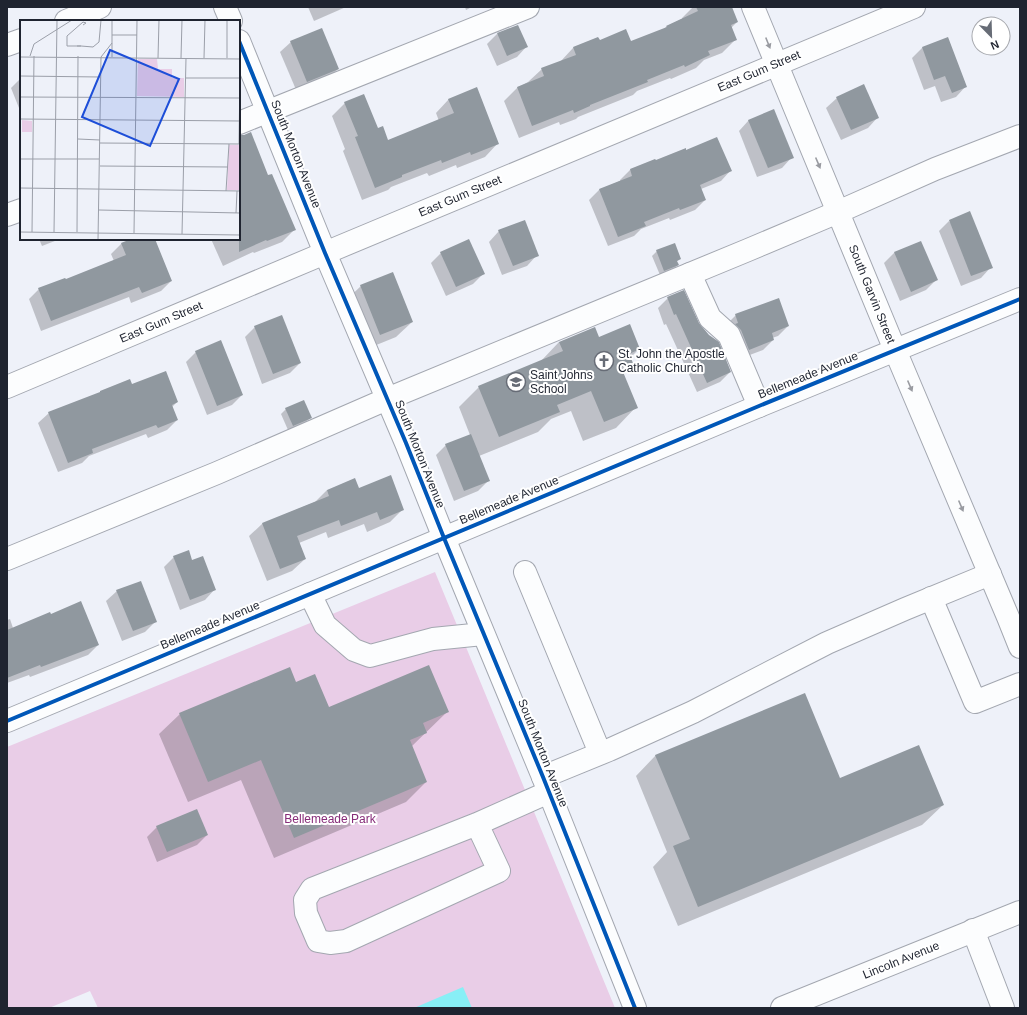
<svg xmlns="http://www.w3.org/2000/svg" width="1027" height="1015" viewBox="0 0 1027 1015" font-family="Arial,sans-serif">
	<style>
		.green { fill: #e9cde7 }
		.water { fill: #88eff6 }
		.shadow { fill: #0003 }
		.building { fill: #90989f }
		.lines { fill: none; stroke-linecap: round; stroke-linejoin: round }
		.minor-casing { stroke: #a3a7b0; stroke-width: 24 }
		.minor { stroke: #fcfdfe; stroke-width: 22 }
		.cycleway-casing { stroke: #fff; stroke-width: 6 }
		.cycleway { stroke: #0057b8; stroke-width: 4 }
		.oneway { fill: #999ba1 }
		.labels { text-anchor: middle; stroke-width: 4; stroke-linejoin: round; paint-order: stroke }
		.street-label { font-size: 12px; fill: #1f2430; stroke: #fff }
		.poi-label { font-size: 12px; fill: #1f2430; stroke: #fff; text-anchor: start }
		.park-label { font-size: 12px; fill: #872c79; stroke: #fff }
		.inset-road { fill: none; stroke: #9b9fa9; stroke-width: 1 }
		.view { fill: #1d4ed8; fill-opacity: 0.15; stroke: #1d4ed8; stroke-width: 2 }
		.inset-edge { fill: none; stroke: #1f2430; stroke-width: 2 }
	</style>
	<rect width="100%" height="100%" fill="#eef1f9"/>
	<!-- green -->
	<path class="green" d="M435 572 615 1008H98L90 991 49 1008H7V747Z"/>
	<!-- water -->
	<path class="water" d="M463 987 472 1008H414Z"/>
	<!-- shadow -->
	<g class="shadow">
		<path d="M308 7H346L314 21Z"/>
		<path d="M465 7H472L466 10Z"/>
		<path d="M693 7H731L737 22 731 28 736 39 722 53 704 60 696 68 671 79 670 78 637 91 633 95 578 117 576 119 560 125 559 122 519 138 504 101 518 87 528 82 542 69 560 62 573 48 598 38 599 41 631 43 664 29 667 26 682 19V18Z"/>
		<path d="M497 34 527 46 517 57 497 66 487 44Z"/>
		<path d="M947 39 966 86 956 97 941 102 935 86 924 90 912 58 922 48Z"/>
		<path d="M291 42 338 69 328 79 297 92 280 52Z"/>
		<path d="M21 78V113L11 88Z"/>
		<path d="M837 98 878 117 868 128 841 140 826 108Z"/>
		<path d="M449 99 498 143 485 157 457 168 456 165 429 176 427 173 391 187 388 190 362 200 343 151 345 149 332 116 345 103 377 130 387 141 439 121 436 113Z"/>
		<path d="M749 120 792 157 782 168 757 177 739 131Z"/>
		<path d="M239 136 294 230 282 242 254 253 253 252 223 266 211 239H239Z"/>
		<path d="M686 152 731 170 721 181 701 189 705 200 695 210 670 220 669 218 641 229 634 236 608 246 589 200 599 190 620 181V180L630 170 655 160V162Z"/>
		<path d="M949 221 991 267 981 278 961 286 939 231Z"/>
		<path d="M499 231 537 255 527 266 502 275 489 242Z"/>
		<path d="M39 239H60L42 246Z"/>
		<path d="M133 239H154L171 281 161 291 131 303 129 297 41 331 29 299 39 289 66 281 114 261 111 254 121 244Z"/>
		<path d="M920 242 936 280 926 290 900 301 884 263 894 253Z"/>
		<path d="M657 251 679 259 676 262 678 265 673 270 660 275 652 256Z"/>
		<path d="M441 253 484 273 473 284 446 296 431 263Z"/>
		<path d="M361 286 412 322 396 337 364 350 345 301Z"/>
		<path d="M668 298 698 324 730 372 720 382 697 392 666 324 664 325 658 308Z"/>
		<path d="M736 315 788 326 778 336 772 338 773 340 763 350 739 359 725 326Z"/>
		<path d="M255 327 300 363 290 373 262 384 245 337Z"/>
		<path d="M559 342 639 349 630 358 632 362 622 372 636 407 616 428 583 441 571 411 551 419 538 432 479 456 488 481 478 491 454 501 436 455 446 445 470 435 459 407 479 387 541 361Z"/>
		<path d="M196 352 242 395 232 405 207 415 186 362Z"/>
		<path d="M131 386 177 402 172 407 177 420 167 430 148 438 146 434 89 456 82 463 58 472 38 423 49 413Z"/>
		<path d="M286 409 310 418 305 423 288 430 281 414Z"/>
		<path d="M358 489 403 509 390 522 367 532 364 524 328 538 326 532 299 543 305 559 292 571 267 581 249 536 262 524 315 502 327 490Z"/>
		<path d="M174 557 192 562 215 589 205 600 180 610 164 567Z"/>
		<path d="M117 591 156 621 145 632 122 641 106 601Z"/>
		<path d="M10 619 13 628 98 645 88 655 30 677 29 675 7 683V620Z"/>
		<path d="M295 683 328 708 447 712 411 747 426 782 406 802 274 858 241 780 188 802 159 734 180 714Z"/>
		<path d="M656 755 840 779 943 805 922 825 678 926 653 867 667 852 636 776Z"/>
		<path d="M157 827 207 835 197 845 157 862 147 837Z"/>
	</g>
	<!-- building -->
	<g class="building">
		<path d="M696 7H732L738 22 731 25 737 40 708 51 710 55 685 67 684 65 647 80 648 82 590 105V106L574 113 573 110 532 126 517 87 544 76 541 68 576 55 573 47 598 37 600 40 626 29 631 41 667 27 666 26 698 11Z"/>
		<path d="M518 25 528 47 507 56 497 33Z"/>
		<path d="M322 28 339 69 307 82 290 41Z"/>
		<path d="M948 37 967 87 952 93 945 76 934 80 922 47Z"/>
		<path d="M864 84 879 118 851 130 836 97Z"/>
		<path d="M477 87 499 144 471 155 470 152 442 163 441 160 402 175V177L375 188 355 137 358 136 344 102 364 94 378 128 383 126 388 140 454 113 448 99Z"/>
		<path d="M774 109 794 158 768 168 748 120Z"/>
		<path d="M251 132 268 175 272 174 296 230 267 241 266 240 239 252V135H244Z"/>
		<path d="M717 137 732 171 700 185 706 200 680 210 679 208 644 222 646 226 618 237 599 189 632 176 630 169 655 159 656 160 686 148V150Z"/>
		<path d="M970 211 993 268 971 276 949 220Z"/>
		<path d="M525 220 539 256 513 266 498 230Z"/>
		<path d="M131 239H155L172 281 142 293 139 287 51 321 38 288 65 278 66 279 126 255 121 243Z"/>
		<path d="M469 239 485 274 456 287 440 252Z"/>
		<path d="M921 241 938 280 911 292 894 252Z"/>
		<path d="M675 243 681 259 677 261 679 265 664 271 656 250Z"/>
		<path d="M393 272 413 322 380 335 360 285Z"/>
		<path d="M684 290 699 323 709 335 719 342 731 372 707 383 676 314 674 315 667 297Z"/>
		<path d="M779 298 789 326 772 333 774 340 749 350 741 330 735 324 738 323 735 314Z"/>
		<path d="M282 315 301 363 273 374 254 326Z"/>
		<path d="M630 324 640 349 629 354 633 363 621 367 638 408 604 422 591 391 557 405 560 412 499 437 478 386 563 351 559 342 595 327 599 337Z"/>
		<path d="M221 340 243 395 217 406 195 351Z"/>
		<path d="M166 371 178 402 172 405 178 420 158 428 156 425 92 449 93 453 68 463 48 412 100 392V391L130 379 132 384Z"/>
		<path d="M304 400 312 418 293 426 285 408Z"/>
		<path d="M471 434 490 481 464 491 445 444Z"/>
		<path d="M391 475 404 510 380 520 377 512 341 526 339 520 297 536 306 559 280 569 262 523 329 496 327 490 355 478 359 488Z"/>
		<path d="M189 550 192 560 203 556 216 590 190 600 173 556Z"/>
		<path d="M141 581 157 622 133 631 116 590Z"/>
		<path d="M81 601 99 645 41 667 40 665 7 678V630L50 612 51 614Z"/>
		<path d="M429 665 449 712 423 723 427 733 410 740 427 782 294 838 261 760 208 782 179 713 290 667 296 682 315 674 329 707Z"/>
		<path d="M805 693 840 778 919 745 944 805 698 907 673 846 690 839 655 755Z"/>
		<path d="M197 809 208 835 167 852 156 826Z"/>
	</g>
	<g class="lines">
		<!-- minor casing -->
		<g class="minor-casing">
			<g id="minor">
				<path d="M225 7 231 21"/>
				<path d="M753 7 895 350 1008 617 1020 647"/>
				<path d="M66 21 100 7"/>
				<path d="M239 41 325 253 406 443 444 538 543 777 635 1008"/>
				<path d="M7 45 21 40"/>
				<path d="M239 123 528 7"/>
				<path d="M7 215 21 210"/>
				<path d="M690 274 710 318 729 335 759 406"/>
				<path d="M7 387 325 253 914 7"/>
				<path d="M7 559 217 473 387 399 748 250 838 212 935 169 1020 136"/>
				<path d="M525 572 600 753"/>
				<path d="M310 594 325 625 354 650 370 656 433 639 483 634"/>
				<path d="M931 598 975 702 1020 684"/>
				<path d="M7 721 759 406 1020 299"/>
				<path d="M543 777 609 750 693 712 827 643 905 609 990 574"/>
				<path d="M477 824 499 871 346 941 330 943 318 941 306 913 305 900 312 889 477 824 549 792"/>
				<path d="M973 930 1003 1008"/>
				<path d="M782 1008 1020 912"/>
			</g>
		</g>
		<!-- minor -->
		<use href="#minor" class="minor"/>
		<!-- cycleway casing -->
		<g class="cycleway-casing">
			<g id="cycleway">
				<path d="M239 41 325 253 406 443 444 538 543 777 635 1008"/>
				<path d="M7 721 759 406 1020 299"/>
			</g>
		</g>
		<!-- cycleway -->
		<use href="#cycleway" class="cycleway"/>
	</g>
	<!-- one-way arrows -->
	<defs><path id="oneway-solid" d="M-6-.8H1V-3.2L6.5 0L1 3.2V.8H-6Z"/></defs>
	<g class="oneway">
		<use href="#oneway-solid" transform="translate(768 43) rotate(68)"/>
		<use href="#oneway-solid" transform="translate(818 163) rotate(67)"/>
		<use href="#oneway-solid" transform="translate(910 386) rotate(67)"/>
		<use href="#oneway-solid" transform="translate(961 506) rotate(67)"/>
	</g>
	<!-- icons -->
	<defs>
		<g id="church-ring" transform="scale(1)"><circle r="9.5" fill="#fff" stroke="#676c76" stroke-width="1.5"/><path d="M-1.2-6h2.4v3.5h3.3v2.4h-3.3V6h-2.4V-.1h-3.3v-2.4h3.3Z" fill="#676c76"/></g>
		<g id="school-ring" transform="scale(1)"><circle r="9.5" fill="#fff" stroke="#676c76" stroke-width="1.5"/><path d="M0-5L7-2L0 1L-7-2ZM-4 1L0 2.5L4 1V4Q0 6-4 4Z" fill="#676c76"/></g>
	</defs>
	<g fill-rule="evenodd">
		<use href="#church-ring" x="604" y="361"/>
		<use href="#school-ring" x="516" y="382"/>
	</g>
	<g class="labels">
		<!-- street labels -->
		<g class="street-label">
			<text transform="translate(759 71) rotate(-23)" y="4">East Gum Street</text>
			<text transform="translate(296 154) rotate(68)" y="4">South Morton Avenue</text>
			<text transform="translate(460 196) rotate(-23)" y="4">East Gum Street</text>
			<text transform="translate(872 294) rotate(68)" y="4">South Garvin Street</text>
			<text transform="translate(161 322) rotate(-23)" y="4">East Gum Street</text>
			<text transform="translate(808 375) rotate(-22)" y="4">Bellemeade Avenue</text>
			<text transform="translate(420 454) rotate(68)" y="4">South Morton Avenue</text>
			<text transform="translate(509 500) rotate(-23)" y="4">Bellemeade Avenue</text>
			<text transform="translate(210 625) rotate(-23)" y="4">Bellemeade Avenue</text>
			<text transform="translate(543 753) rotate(68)" y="4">South Morton Avenue</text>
			<text transform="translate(901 960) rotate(-22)" y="4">Lincoln Avenue</text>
		</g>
		<!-- poi labels -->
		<g class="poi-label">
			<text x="618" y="358">St. John the Apostle<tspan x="618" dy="14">Catholic Church</tspan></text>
			<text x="530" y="379">Saint Johns<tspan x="530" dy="14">School</tspan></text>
		</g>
		<!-- park labels -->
		<g class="park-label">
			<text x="330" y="823">Bellemeade Park</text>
		</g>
	</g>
	<!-- overview -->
	<g transform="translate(20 20)">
		<rect width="220" height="220" fill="#eef1f9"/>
		<path d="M118 39H137L138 49H152V58H164V77L117 76ZM2 100 12 101V112H2ZM209 125H220V170H207Z" fill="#e9cde7"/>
		<path class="inset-road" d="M207 0V38M92 15H117M57 26H61H47V16L63 2 66 3 63 5M61 26 73 27 79 22 81 0M10 36 14 24 52 0M0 37 220 39M92 37V23M138 38 139 0M161 38 162 0M184 38 185 0M0 56 80 57M166 58H220M0 77 220 78M0 99 220 101M58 119 80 120M80 123 220 124M219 124 220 52M0 139H79M80 146 208 147M0 168 220 171M206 171 209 124M79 190 220 193M216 193 217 171M0 212 220 215M12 212 14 36M34 212 37 0M57 212 58 36M114 213 117 0M162 214 166 38M78 220 81 37 92 23V0"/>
		<path class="view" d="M90 30 159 59 130 126 62 97Z"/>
		<rect width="220" height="220" class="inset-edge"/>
	</g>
	<!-- border -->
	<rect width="1027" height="1015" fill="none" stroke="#1f2430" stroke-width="16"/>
	<!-- north arrow -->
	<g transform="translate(991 36) rotate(157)"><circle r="19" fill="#ffffff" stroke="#a5a7ac"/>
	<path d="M0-3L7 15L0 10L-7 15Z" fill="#676c76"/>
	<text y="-6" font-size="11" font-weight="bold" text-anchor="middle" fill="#1f2430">N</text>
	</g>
</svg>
